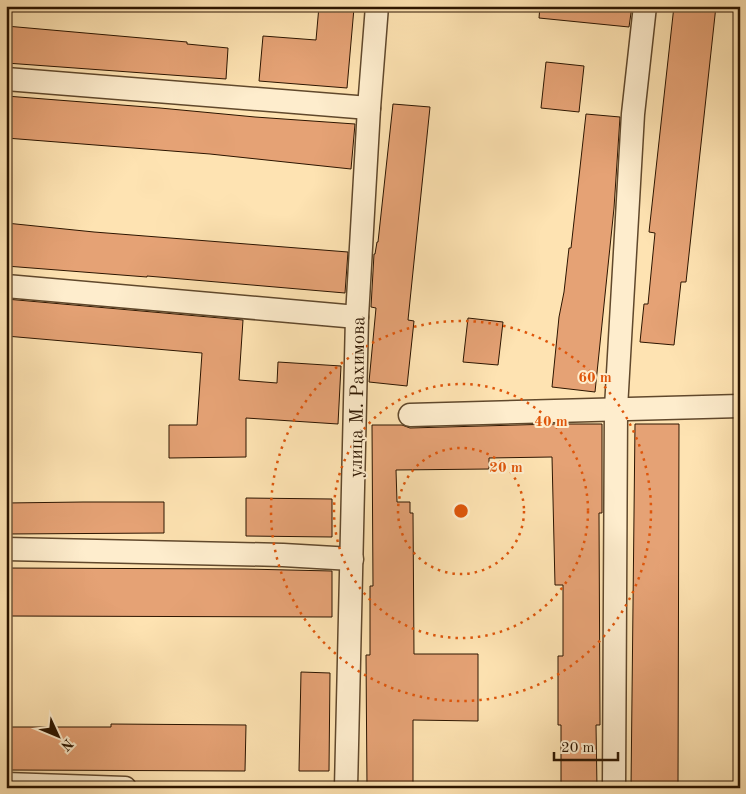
<svg xmlns="http://www.w3.org/2000/svg" width="746" height="794" viewBox="0 0 746 794" font-family="'Old Standard TT',serif">
	<style>
		.building { fill: #e5a275; stroke: #2c1500 }
		.lines { fill: none; stroke-linecap: round; stroke-linejoin: round }
		.minor-casing { stroke: #60482c; stroke-width: 25 }
		.minor { stroke: #feedcd; stroke-width: 22 }
		.ring { fill: none; stroke: #df560b; stroke-width: 2.5; stroke-dasharray: 2.5 5 }
		.labels { text-anchor: middle; stroke-width: 4; stroke-linejoin: round; paint-order: stroke }
		.street-label { font-size: 19px; fill: #2c1500; stroke: #feedcd }
		.centre { fill: #df560b; stroke: #feedcd; stroke-width: 2.5 }
		.ring-label { font-size: 15px; text-anchor: middle; font-weight: bold; fill: #df560b; stroke: #feedcd; stroke-width: 4; stroke-linejoin: round; paint-order: stroke }
	</style>
	<rect width="100%" height="100%" fill="#fee3b2"/>
	<filter id="stains"><feTurbulence type="fractalNoise" baseFrequency=".004" numOctaves="4"/><feColorMatrix values="0 0 0 0 .2 0 0 0 0 .09 0 0 0 0 .02 0 0 0 .5 -.17"/></filter>
	<radialGradient id="worn" r=".72"><stop offset=".6" stop-color="#630" stop-opacity="0"/><stop offset="1" stop-color="#630" stop-opacity=".3"/></radialGradient>
	<!-- building -->
	<g class="building">
		<path d="M319 6 354 8 347 88 259 81 263 36 316 40Z"/>
		<path d="M540 6H632L629 27 539 18Z"/>
		<path d="M674 6H716L686 282H681L674 345 640 342 644 304H648L655 233 649 232Z"/>
		<path d="M6 26 187 42V44L228 48 226 79 6 63Z"/>
		<path d="M546 62 584 66 579 112 541 108Z"/>
		<path d="M6 96 160 108 255 117 355 124 351 169 210 154 6 138Z"/>
		<path d="M393 104 430 107 408 320 414 321 407 386 369 382 376 308 371 307 374 254H375L377 242H378Z"/>
		<path d="M586 114 620 117 614 208 595 392 552 387 559 317 564 292 569 248H571Z"/>
		<path d="M6 223 94 232 348 252 345 293 147 276V277L6 266Z"/>
		<path d="M6 299 243 320 239 380 277 383 278 362 341 366 338 424 246 418V457L169 458V425H197L202 353 6 336Z"/>
		<path d="M468 318 503 322 498 365 463 362Z"/>
		<path d="M553 424H602V513H599L600 725H596L597 788H561V725H558V656H563V585H555L552 457 489 458V469L396 470 397 502H410V513H413L414 654H478V721L413 720V788H367L366 655H370V586H373L372 425H402L410 428Z"/>
		<path d="M635 424H679L678 788H631Z"/>
		<path d="M246 498 332 499V537L246 536Z"/>
		<path d="M83 502H164V533L6 534V503Z"/>
		<path d="M6 568 245 569 332 571V617L6 616Z"/>
		<path d="M301 672 330 673 329 771H299Z"/>
		<path d="M111 724 246 725 245 771 6 770V727H111Z"/>
	</g>
	<g class="lines">
		<!-- minor casing -->
		<g class="minor-casing">
			<g id="minor">
				<path d="M6 79 369 108"/>
				<path d="M6 286 357 317"/>
				<path d="M410 415 740 406"/>
				<path d="M6 549 283 555 352 559"/>
				<path d="M6 784 125 788"/>
				<path d="M346 788 357 317 369 108 377 6"/>
				<path d="M614 788 616 408 633 114 645 6"/>
			</g>
		</g>
		<!-- minor -->
		<use href="#minor" class="minor"/>
	</g>
	<!-- distance rings -->
	<g class="ring">
		<circle cx="461" cy="511" r="63"/>
		<circle cx="461" cy="511" r="127"/>
		<circle cx="461" cy="511" r="190"/>
	</g>
	<g class="labels">
		<!-- street labels -->
		<g class="street-label">
			<text transform="translate(356 397) rotate(-89)" y="7">улица М. Рахимова</text>
		</g>
	</g>
	<circle cx="461" cy="511" r="8" class="centre"/>
	<g class="ring-label">
		<text x="595" y="382">60 m</text>
		<text x="551" y="426">40 m</text>
		<text x="506" y="472">20 m</text>
	</g>
	<!-- margin -->
	<rect width="746" height="794" fill="none" stroke="#fee3b2" stroke-width="25"/>
	<rect x="8" y="8" width="731" height="779" fill="none" stroke="#2c1500" stroke-width="2.5"/>
	<rect x="12" y="12" width="721" height="769" fill="none" stroke="#2c1500"/>
	<!-- north arrow -->
	<g transform="translate(58 736) rotate(134)" stroke="#feedcd" stroke-width="4" paint-order="stroke">
	<path d="M0-4L9 19L0 12L-9 19Z" fill="#2c1500"/>
	<text y="-8" font-size="14" font-weight="bold" text-anchor="middle" fill="#2c1500">N</text>
	</g>
	<!-- scale -->
	<path d="M554 752v8h64v-8" fill="none" stroke="#2c1500" stroke-width="2.5"/>
	<text x="561" y="752" font-size="15" fill="#2c1500" stroke="#feedcd" stroke-width="4" paint-order="stroke">20 m</text>
	<rect width="100%" height="100%" filter="url(#stains)"/>
	<rect width="100%" height="100%" fill="url(#worn)"/>
</svg>
